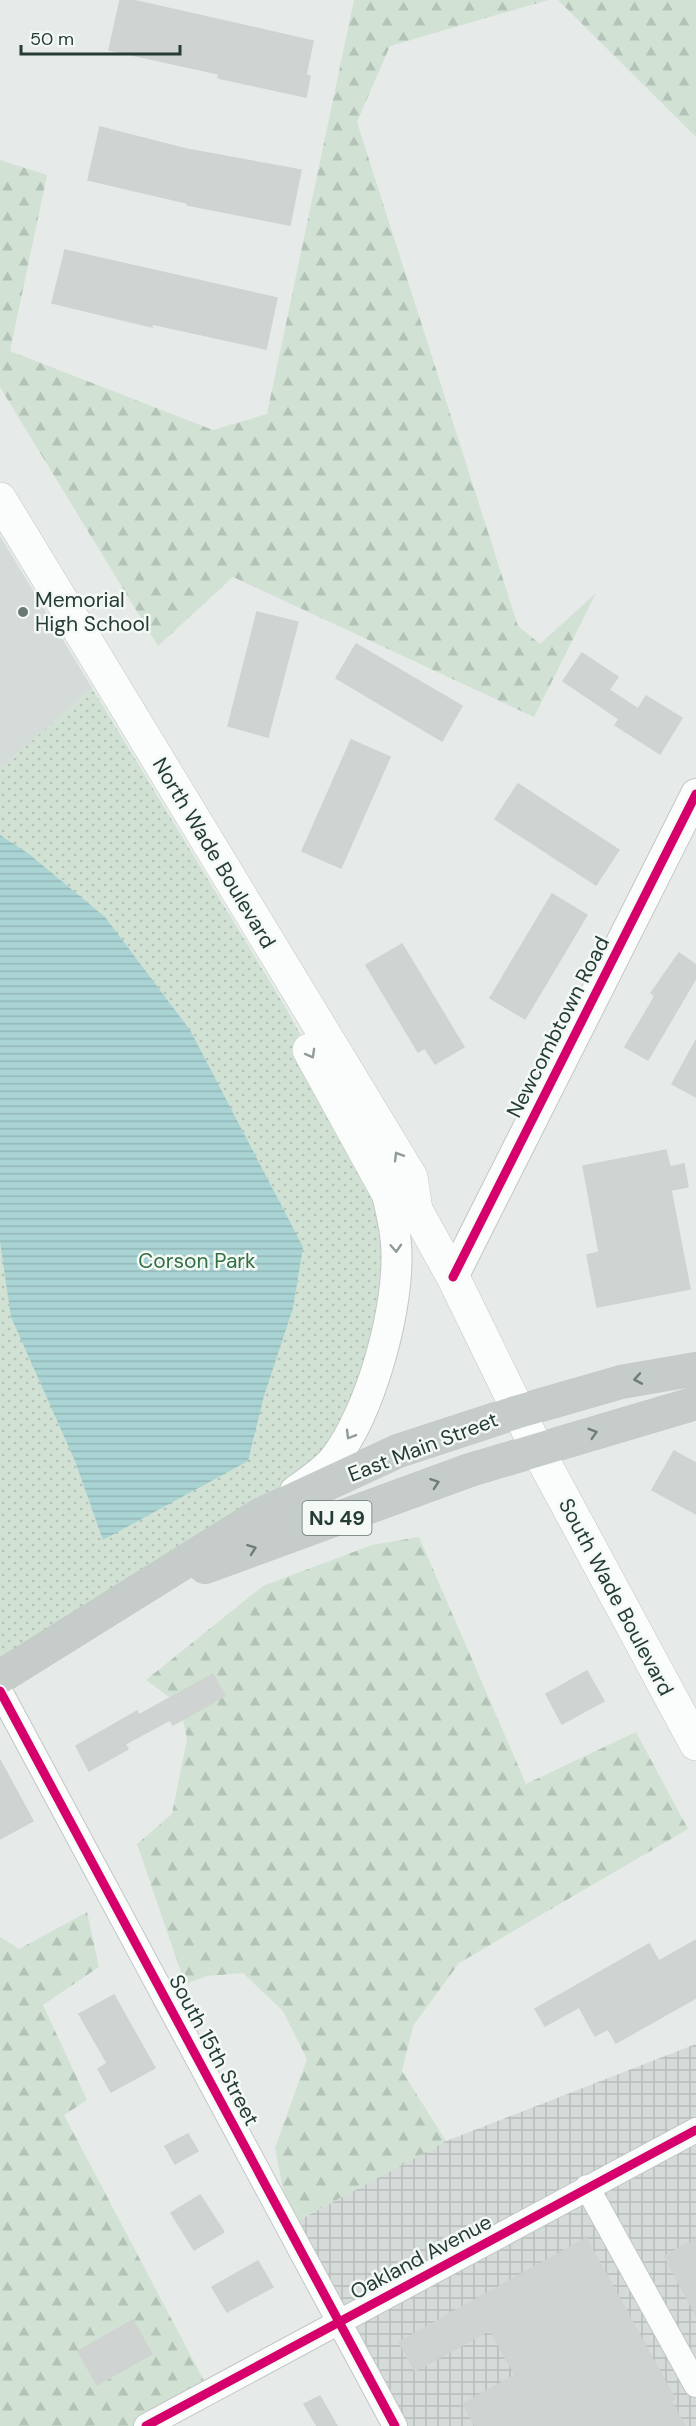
<svg xmlns="http://www.w3.org/2000/svg" width="696" height="2426" viewBox="0 0 696 2426" font-family="'DM Sans',sans-serif">
	<style>
		.built { fill: #d4dbd8 }
		.industrial { fill: url(#industrial-grid) }
		.forest { fill: url(#forest-firs) }
		.park { fill: url(#park-dots) }
		.water { fill: url(#water-rules) }
		.building { fill: #cfd3d1; stroke: #cfd3d1; stroke-width: 1.5 }
		.lines { fill: none; stroke-linecap: round; stroke-linejoin: round }
		.minor-casing { stroke: #c3c7c5; stroke-width: 26 }
		.tertiary-casing { stroke: #c3c7c5; stroke-width: 32 }
		.secondary-casing { stroke: #c2c8c5; stroke-width: 34 }
		.trunk-casing { stroke: #c2c9c7; stroke-width: 34 }
		.minor { stroke: #fbfcfc; stroke-width: 24 }
		.tertiary { stroke: #fbfcfc; stroke-width: 30 }
		.secondary { stroke: #fbfcfc; stroke-width: 33 }
		.trunk { stroke: #c6ccca; stroke-width: 33 }
		.cycleway-casing { stroke: #f4f9f6; stroke-width: 13 }
		.cycleway { stroke: #d6006c; stroke-width: 9 }
		.oneway { stroke: #909c98 }
		.oneway2 { stroke: #6d7d78 }
		.poi-dot { fill: #697973; stroke: #f4f9f6; stroke-width: 2 }
		.labels { text-anchor: middle; stroke-width: 5; stroke-linejoin: round; paint-order: stroke }
		.shield { fill: #f4f9f6; stroke: #63756e; stroke-width: 1.5 }
		.shield-label { font-size: 20px; font-weight: bold; fill: #253c34 }
		.poi-label { font-size: 21px; fill: #253c34; stroke: #f4f9f6; text-anchor: start }
		.street-label { font-size: 21px; fill: #253c34; stroke: #f4f9f6 }
		.park-label { font-size: 21px; fill: #327044; stroke: #f4f9f6 }
	</style>
	<defs>
		<pattern id="industrial-grid" width="8" height="8" patternUnits="userSpaceOnUse" patternTransform="scale(1.5)"><rect width="8" height="8" fill="#d4dbd8"/><path d="M0 4h8M4 0v8" fill="none" stroke="#b6bdba"/></pattern>
		<pattern id="forest-firs" width="22" height="20" patternUnits="userSpaceOnUse" patternTransform="scale(1.5)"><rect width="22" height="20" fill="#d1e2d4"/><path d="M5 1l3.5 6h-7zM16 11l3.5 6h-7z" fill="#b3c3b7"/></pattern>
		<pattern id="park-dots" width="8" height="8" patternUnits="userSpaceOnUse" patternTransform="scale(1.5)"><rect width="8" height="8" fill="#d1e2d4"/><path d="M2 2h.1M6 6h.1" fill="none" stroke="#b3c3b7" stroke-width="1.8" stroke-linecap="round"/></pattern>
		<pattern id="water-rules" width="6" height="5" patternUnits="userSpaceOnUse" patternTransform="scale(1.5)"><rect width="6" height="5" fill="#aad3d4"/><path d="M0 2.5h6" fill="none" stroke="#92b6b7"/></pattern>
	</defs>
	<rect width="100%" height="100%" fill="#e6eae8"/>
	<!-- built -->
	<path class="built" d="M0 536 92 688 0 769Z"/>
	<!-- industrial -->
	<path class="industrial" d="M696 2044V2426H398L290 2225 446 2141Z"/>
	<!-- forest -->
	<g class="forest">
		<path d="M354 0H548L390 46 357 122 518 626 540 644 596 593 534 717 233 577 158 646 0 387V160L47 175 10 351 213 430 267 414Z"/>
		<path d="M558 0H696V137Z"/>
		<path d="M419 1537 526 1784 636 1732 688 1829 459 1963 413 2026 402 2071 446 2141 290 2225 275 2148 307 2059 283 2011 243 1973 207 1976 185 1984 137 1844 172 1814 187 1739 180 1705 146 1680 263 1586 372 1545Z"/>
		<path d="M87 1912 99 1967 43 2005 87 2100 64 2115 212 2396 157 2426H0V1937L19 1949Z"/>
	</g>
	<!-- park -->
	<path class="park" d="M92 688 284 1005 386 1190 396 1276 332 1461 0 1677V769Z"/>
	<!-- water -->
	<path class="water" d="M0 835 29 854 105 917 190 1030 303 1247 293 1308 264 1396 248 1461 103 1540 75 1461 11 1317 0 1242Z"/>
	<!-- building -->
	<g class="building">
		<path d="M120 0H132L313 41 306 75 310 76 306 97 218 78 219 74 109 50Z"/>
		<path d="M100 127 186 149 301 170 290 225 187 205V203L88 180Z"/>
		<path d="M65 250 277 298 266 349 152 324V327L52 303Z"/>
		<path d="M257 612 298 622 268 737 228 726Z"/>
		<path d="M356 644 462 706 442 741 336 678Z"/>
		<path d="M582 653 618 677 609 690 638 709 646 696 682 718 660 754 615 725 619 719 563 681Z"/>
		<path d="M351 740 390 757 341 868 302 851Z"/>
		<path d="M518 784 619 850 596 885 495 819Z"/>
		<path d="M552 894 587 915 525 1019 490 998Z"/>
		<path d="M402 944 464 1047 435 1064 425 1048 418 1052 366 965Z"/>
		<path d="M679 953 696 965V978L648 1060 625 1047 655 996 651 993Z"/>
		<path d="M696 1040V1097L672 1084Z"/>
		<path d="M666 1150 670 1167 684 1164 688 1187 671 1190 690 1289 597 1307 587 1255 599 1252 583 1166Z"/>
		<path d="M674 1451 696 1463V1514L652 1490Z"/>
		<path d="M587 1671 604 1701 562 1724 546 1694Z"/>
		<path d="M213 1674 225 1696 173 1725 170 1720 125 1744 128 1749 89 1771 76 1746 137 1711 139 1715Z"/>
		<path d="M0 1760 33 1821 0 1839Z"/>
		<path d="M696 1940V1998L616 2043 608 2029 595 2036 579 2007 545 2026 535 2009 649 1944 659 1961Z"/>
		<path d="M114 1995 155 2068 111 2092 98 2069 107 2063 79 2014Z"/>
		<path d="M188 2134 198 2151 175 2164 165 2146Z"/>
		<path d="M200 2195 224 2232 194 2250 171 2213Z"/>
		<path d="M586 2238 675 2399 671 2401 685 2426H475L463 2404 515 2375 490 2330 415 2371 399 2342Z"/>
		<path d="M696 2239V2315L664 2256Z"/>
		<path d="M258 2261 273 2287 227 2312 212 2287Z"/>
		<path d="M133 2320 152 2354 97 2385 78 2351Z"/>
		<path d="M320 2396 337 2426H317L304 2404Z"/>
	</g>
	<g class="lines">
		<!-- minor casing -->
		<g class="minor-casing">
			<g id="minor">
				<path d="M0 1691 395 2426"/>
				<path d="M587 2187 696 2385"/>
				<path d="M146 2426 696 2130"/>
			</g>
		</g>
		<!-- tertiary casing -->
		<g class="tertiary-casing">
			<g id="tertiary">
				<path d="M453 1277 696 794"/>
				<path d="M295 1491C308 1482 324 1471 334 1459 371 1412 401 1304 396 1244 395 1226 390 1208 386 1190"/>
			</g>
		</g>
		<!-- secondary casing -->
		<g class="secondary-casing">
			<g id="secondary">
				<path d="M0 499 411 1177 416 1210 453 1277 537 1449 696 1744"/>
				<path d="M309 1050 386 1190 416 1210"/>
			</g>
		</g>
		<!-- trunk casing -->
		<g class="trunk-casing">
			<g id="trunk">
				<path d="M205 1567 470 1470 696 1403"/>
				<path d="M0 1677 260 1515 398 1451 517 1412 621 1382 696 1369"/>
			</g>
		</g>
		<!-- minor -->
		<use href="#minor" class="minor"/>
		<!-- tertiary -->
		<use href="#tertiary" class="tertiary"/>
		<!-- secondary -->
		<use href="#secondary" class="secondary"/>
		<!-- trunk -->
		<use href="#trunk" class="trunk"/>
		<!-- cycleway casing -->
		<g class="cycleway-casing">
			<g id="cycleway">
				<path d="M453 1277 696 794"/>
				<path d="M0 1691 395 2426"/>
				<path d="M146 2426 696 2130"/>
			</g>
		</g>
		<!-- cycleway -->
		<use href="#cycleway" class="cycleway"/>
	</g>
	<!-- one-way arrows -->
	<defs><path id="oneway-chevron" d="M-2-3.5L2.5 0L-2 3.5" fill="none" stroke-width="1.6" stroke-linecap="round" stroke-linejoin="round" transform="scale(1.5)"/></defs>
	<g class="oneway">
		<use href="#oneway-chevron" transform="translate(311 1054) rotate(61)"/>
		<use href="#oneway-chevron" transform="translate(398 1156) rotate(-121)"/>
		<use href="#oneway-chevron" transform="translate(396 1248) rotate(87)"/>
		<use href="#oneway-chevron" transform="translate(350 1435) rotate(120)"/>
	</g>
	<g class="oneway2">
		<use href="#oneway-chevron" transform="translate(638 1379) rotate(170)"/>
		<use href="#oneway-chevron" transform="translate(593 1433) rotate(-17)"/>
		<use href="#oneway-chevron" transform="translate(435 1483) rotate(-19)"/>
		<use href="#oneway-chevron" transform="translate(252 1549) rotate(-20)"/>
	</g>
	<!-- markers -->
	<circle class="poi-dot" cx="23" cy="612" r="6"/>
	<g class="labels">
		<!-- shield labels -->
		<rect class="shield" x="302.5" y="1501" width="69" height="34" rx="4.5"/>
		<g class="shield-label">
			<text x="337" y="1525">NJ 49</text>
		</g>
		<!-- poi labels -->
		<g class="poi-label">
			<text x="35" y="607">Memorial<tspan x="35" dy="24">High School</tspan></text>
		</g>
		<!-- street labels -->
		<g class="street-label">
			<text transform="translate(214 853) rotate(59)" y="7">North Wade Boulevard</text>
			<text transform="translate(558 1027) rotate(-63)" y="7">Newcombtown Road</text>
			<text transform="translate(423 1447) rotate(-21)" y="7">East Main Street</text>
			<text transform="translate(616 1597) rotate(62)" y="7">South Wade Boulevard</text>
			<text transform="translate(214 2050) rotate(62)" y="7">South 15th Street</text>
			<text transform="translate(421 2257) rotate(-28)" y="7">Oakland Avenue</text>
		</g>
		<!-- park labels -->
		<g class="park-label">
			<text x="197" y="1268">Corson Park</text>
		</g>
	</g>
	<!-- scale -->
	<path d="M21 45v9h159v-9" fill="none" stroke="#253c34" stroke-width="3"/>
	<text x="30" y="45" font-size="18" fill="#253c34" stroke="#f4f9f6" stroke-width="4.5" paint-order="stroke">50 m</text>
</svg>
